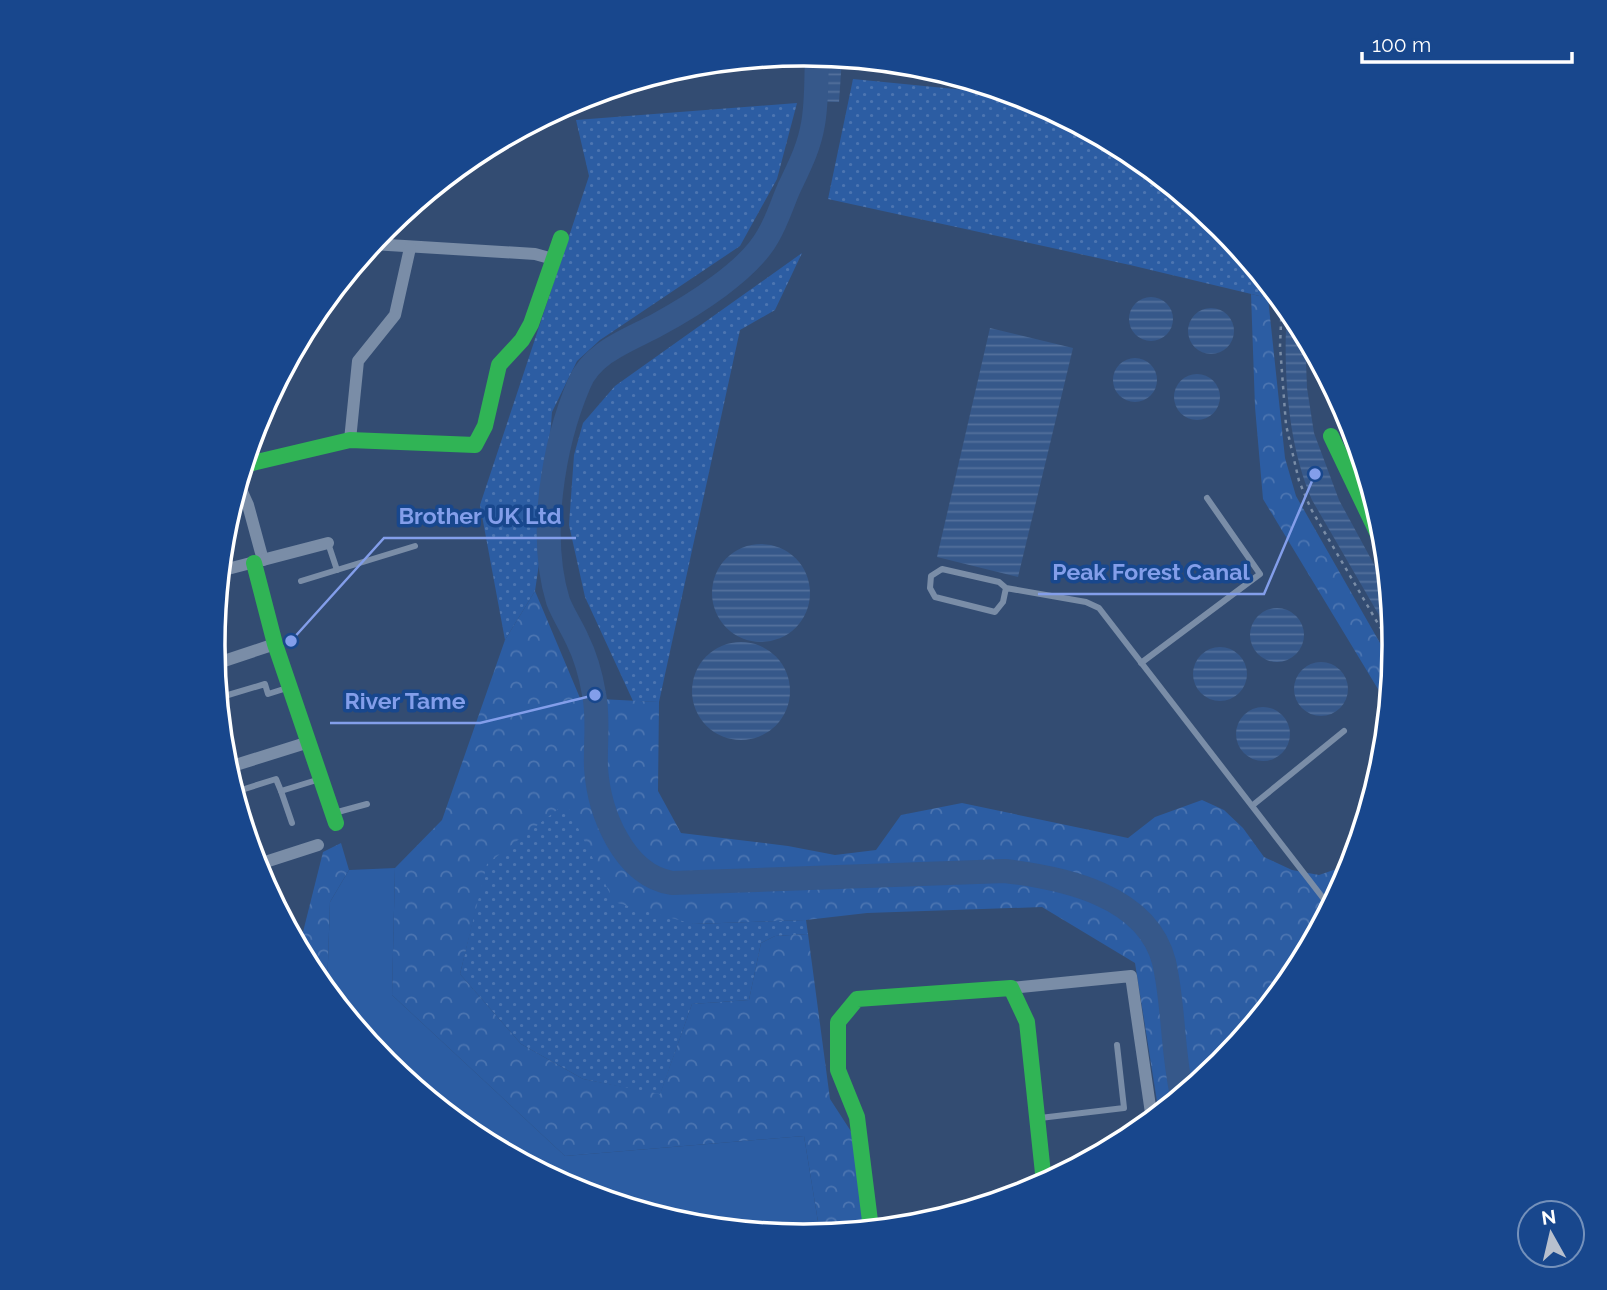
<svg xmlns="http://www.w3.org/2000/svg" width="1607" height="1290" viewBox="0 0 1607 1290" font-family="Raleway,sans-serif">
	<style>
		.grass { fill: url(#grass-dots) }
		.forest { fill: url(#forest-crowns) }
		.park { fill: #2c5da3 }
		.water { fill: url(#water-rules) }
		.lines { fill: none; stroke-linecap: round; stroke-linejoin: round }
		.river { stroke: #36588a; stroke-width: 24 }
		.path { stroke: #7a8da7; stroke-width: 2.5; stroke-dasharray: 3.5 5; stroke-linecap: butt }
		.lane { stroke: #7a8da7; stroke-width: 6 }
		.street { stroke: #7a8da7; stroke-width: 12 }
		.fast { stroke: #30b455; stroke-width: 16 }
		.rail-casing { stroke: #7b8da5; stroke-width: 7 }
		.rail { stroke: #18478d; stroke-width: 4.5; stroke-dasharray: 13; stroke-linecap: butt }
		.rim { fill: none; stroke: #fff; stroke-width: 3.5 }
		.leader { fill: none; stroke: #839eea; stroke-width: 2.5 }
		.callout-dot { fill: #839eea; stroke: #18478d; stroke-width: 2.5 }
		.callout-label { font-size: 23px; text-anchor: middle; font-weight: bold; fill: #839eea; stroke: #18478d; stroke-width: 7; stroke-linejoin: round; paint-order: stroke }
	</style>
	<defs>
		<pattern id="grass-dots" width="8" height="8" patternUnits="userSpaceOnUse" patternTransform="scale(1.75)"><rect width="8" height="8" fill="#2c5da3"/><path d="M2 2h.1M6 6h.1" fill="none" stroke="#4c75b1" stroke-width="1.8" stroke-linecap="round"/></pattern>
		<pattern id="forest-crowns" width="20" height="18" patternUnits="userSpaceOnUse" patternTransform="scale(1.75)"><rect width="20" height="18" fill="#2c5da3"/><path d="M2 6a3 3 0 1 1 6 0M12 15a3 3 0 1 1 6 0" fill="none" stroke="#4c75b1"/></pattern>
		<pattern id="water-rules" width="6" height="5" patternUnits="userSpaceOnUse" patternTransform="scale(1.75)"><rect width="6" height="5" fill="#36588a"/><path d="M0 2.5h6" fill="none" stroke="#54719c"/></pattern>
	</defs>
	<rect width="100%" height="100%" fill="#334c72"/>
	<!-- grass -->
	<g class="grass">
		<path d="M853 79 1016 95 1030 99 1132 154 1222 228 1269 286 1268 298 1130 265 828 199Z"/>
		<path d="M797 103 777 179 740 246 600 340 577 361 552 412 541 550 535 591 505 640 480 505 589 176 576 120Z"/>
		<path d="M802 253 775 310 740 330 659 702 633 701 585 597 569 525 574 455 583 423 615 386Z"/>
		<path d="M566 802 693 924 806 920 808 934 775 936 761 943 749 1000 692 1004 660 1095 583 1079 521 1044 460 974 486 864Z"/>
	</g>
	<!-- forest -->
	<g class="forest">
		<path d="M1251 294 1268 298 1285 458 1296 496 1392 664 1383 761 1357 846 1387 704 1263 499 1255 407Z"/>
		<path d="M535 591 580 698 659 702 658 791 681 833 788 846 835 855 876 850 901 815 962 803 1128 838 1155 817 1202 800 1224 810 1243 828 1264 857 1292 870 1319 875 1351 864 1349 871 1294 974 1221 1063 1159 1114 1135 963 1042 907 867 913 806 920 693 924 614 902 566 803 487 864 460 974 521 1044 583 1079 660 1094 692 1004 749 1000 761 943 775 936 808 934 830 1099 854 1136 867 1230 820 1234 804 1136 565 1156 392 995 395 868 442 820 505 640Z"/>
		<path d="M341 843 349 870 330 902 327 991 312 973 294 939 302 936 323 852Z"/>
	</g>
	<!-- park -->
	<path class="park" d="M395 868 392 995 565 1156 804 1136 820 1234 803 1236 688 1224 577 1191 475 1136 385 1062 327 991 330 902 349 870Z"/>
	<!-- water -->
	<g class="water">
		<path d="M805 54 842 58 839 102 807 101Z"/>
		<circle cx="1151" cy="319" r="22"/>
		<path d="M1287 307 1305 336 1307 388 1314 433 1339 500 1389 592 1394 641 1312 500C1287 442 1283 369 1287 307Z"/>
		<circle cx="1211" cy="331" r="23"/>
		<path d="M990 328 1073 348 1018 577 937 557Z"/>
		<circle cx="1135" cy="380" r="22"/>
		<circle cx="1197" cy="397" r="23"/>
		<circle cx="761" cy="593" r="49"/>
		<circle cx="1277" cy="635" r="27"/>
		<circle cx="741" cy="691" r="49"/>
		<circle cx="1220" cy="674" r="27"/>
		<circle cx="1321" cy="689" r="27"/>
		<circle cx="1263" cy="734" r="27"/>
	</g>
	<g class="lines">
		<!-- river -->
		<path class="river" d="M817 56C816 78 817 102 813 124 809 148 799 167 789 188 782 204 777 221 768 236 749 271 692 306 657 325 629 340 592 352 579 384 553 445 538 536 558 601 563 614 571 626 577 639 585 655 591 676 594 694 599 718 595 743 596 768 599 812 623 875 672 883L1005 871C1063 878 1147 895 1164 962 1174 1005 1172 1051 1182 1095"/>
		<!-- path -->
		<g class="path">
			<path d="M1155 179 1156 174"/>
			<path d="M1282 301 1280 346 1286 425 1299 481 1311 509 1394 651"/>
		</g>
		<!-- lane -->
		<g class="lane">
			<path d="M328 543 337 570"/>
			<path d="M301 581 415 546"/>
			<path d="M1006 588 1003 602 995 612 935 597 930 588 931 576 942 569 999 582 1006 588 1086 602 1099 608 1330 907"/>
			<path d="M1141 663 1260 574 1207 498"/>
			<path d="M218 698 265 684 268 694 287 688"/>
			<path d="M281 791 292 823"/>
			<path d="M235 792 276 779 281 791 320 779"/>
			<path d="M1253 805 1344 731"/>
			<path d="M334 813 367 804"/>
			<path d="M1040 1118 1124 1108 1117 1045"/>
		</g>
		<!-- street -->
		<g class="street">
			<path d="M372 244 535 254 553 259"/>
			<path d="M350 440 358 361 395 315 410 248"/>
			<path d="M238 483 248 505 263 560"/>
			<path d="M220 571 328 543"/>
			<path d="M215 664 275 644"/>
			<path d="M226 768 309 742"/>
			<path d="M256 865 318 845"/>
			<path d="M1011 988 1131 976 1152 1120"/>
		</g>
		<!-- fast -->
		<g class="fast">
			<path d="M1331 436 1385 549"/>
			<path d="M244 465 350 440 475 445 485 426 499 365 522 340 531 324 561 238"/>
			<path d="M254 563 275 644 336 823"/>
			<path d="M871 1229 857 1117 838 1070V1022L857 999 1011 988 1027 1022 1044 1183"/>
		</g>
		<!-- rail casing -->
		<g class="rail-casing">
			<path id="rail" d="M742 60 905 64"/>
		</g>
		<!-- rail -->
		<use href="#rail" class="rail"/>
	</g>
	<!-- crop -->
	<path d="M0 0H1607V1290H0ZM803 66H804A578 578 0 0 1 1382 644V646A578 578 0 0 1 804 1224H803A578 578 0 0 1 225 646V644A578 578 0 0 1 803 66Z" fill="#18478d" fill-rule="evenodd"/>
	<path class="rim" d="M803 66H804A578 578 0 0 1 1382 644V646A578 578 0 0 1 804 1224H803A578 578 0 0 1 225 646V644A578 578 0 0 1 803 66Z"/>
	<!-- callouts -->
	<path class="leader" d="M291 641L384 538H576M1315 474L1264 594H1038M595 695L480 723H330"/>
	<g class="callout-dot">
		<circle cx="291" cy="641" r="7"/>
		<circle cx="1315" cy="474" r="7"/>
		<circle cx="595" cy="695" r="7"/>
	</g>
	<g class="callout-label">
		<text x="480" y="524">Brother UK Ltd</text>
		<text x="1151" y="580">Peak Forest Canal</text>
		<text x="405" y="709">River Tame</text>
	</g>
	<!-- north arrow -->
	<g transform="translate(1551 1234) rotate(352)"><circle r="33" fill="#18478d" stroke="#7491bb" stroke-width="2"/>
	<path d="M0-5L12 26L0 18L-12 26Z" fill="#b8c0ce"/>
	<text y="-10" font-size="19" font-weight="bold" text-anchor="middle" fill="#ffffff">N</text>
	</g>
	<!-- scale -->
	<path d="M1362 52v10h210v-10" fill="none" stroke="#ffffff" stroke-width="3.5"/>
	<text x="1372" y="52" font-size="21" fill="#ffffff" stroke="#18478d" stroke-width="5" paint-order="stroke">100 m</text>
</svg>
